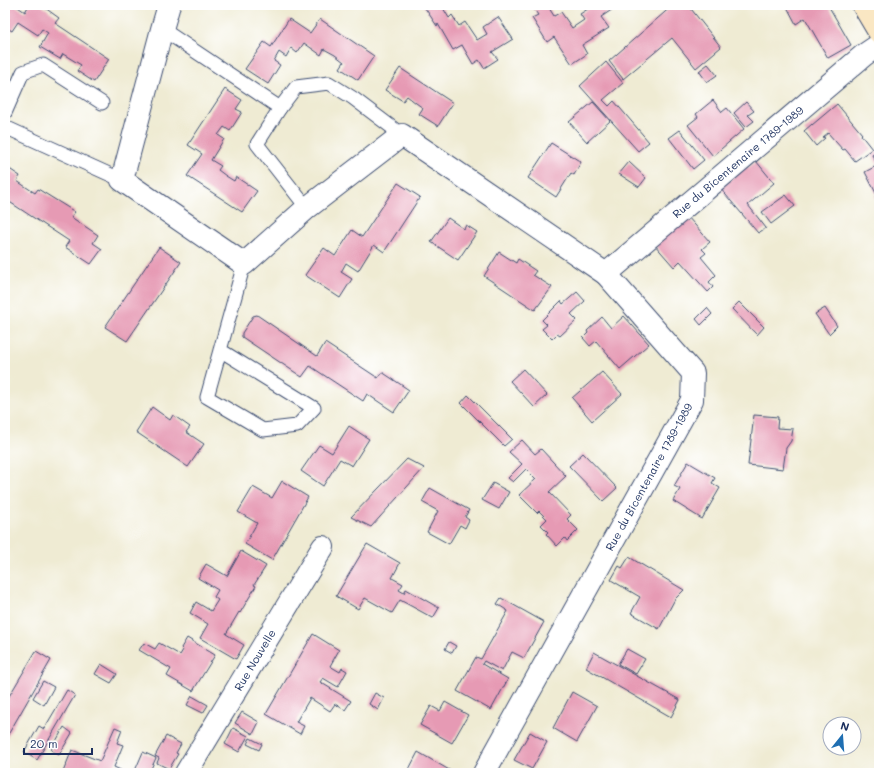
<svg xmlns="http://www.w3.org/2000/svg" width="884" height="778" viewBox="0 0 884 778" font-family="Mali,sans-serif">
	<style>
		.building { fill: #e69ab4 }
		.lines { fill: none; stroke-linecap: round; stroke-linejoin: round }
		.lane-casing { stroke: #3b4b70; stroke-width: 15 }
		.street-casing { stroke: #3b4b70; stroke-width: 24 }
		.secondary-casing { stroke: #3b4b70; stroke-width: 24 }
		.lane { stroke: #fff; stroke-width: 13 }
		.street { stroke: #fff; stroke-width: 22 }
		.secondary { stroke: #fae7c3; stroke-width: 22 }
		.labels { text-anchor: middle; stroke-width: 3; stroke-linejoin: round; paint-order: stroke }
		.street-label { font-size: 11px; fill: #1b2f5e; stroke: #fff }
	</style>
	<rect width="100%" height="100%" fill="#fff"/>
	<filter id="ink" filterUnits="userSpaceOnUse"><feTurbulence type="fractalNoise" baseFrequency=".025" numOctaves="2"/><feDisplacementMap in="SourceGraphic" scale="8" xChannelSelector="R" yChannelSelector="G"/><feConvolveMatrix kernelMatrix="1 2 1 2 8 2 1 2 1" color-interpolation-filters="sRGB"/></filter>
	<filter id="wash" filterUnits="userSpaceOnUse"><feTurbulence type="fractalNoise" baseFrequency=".012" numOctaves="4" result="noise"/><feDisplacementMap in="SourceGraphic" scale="16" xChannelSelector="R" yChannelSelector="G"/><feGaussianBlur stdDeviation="0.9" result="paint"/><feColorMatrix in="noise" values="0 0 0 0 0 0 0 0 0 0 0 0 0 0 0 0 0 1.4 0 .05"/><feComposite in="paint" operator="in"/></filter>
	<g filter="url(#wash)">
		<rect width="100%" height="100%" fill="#efebd3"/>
		<g id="blocks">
			<!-- building -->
			<g class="building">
				<path d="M5 5H15L25 12 29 5H41L59 18 55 23 109 59 94 82 77 71 81 65 63 54 60 59 40 47 48 33 42 29 38 35 18 22 12 31 7 28 5 31Z"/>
				<path d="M423 5H448L443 8 449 18 452 15 459 26 465 22 477 40 487 34 483 27 498 17 513 39 492 52 498 59 484 68 479 60 473 64 462 45 453 50 438 24 437 26Z"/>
				<path d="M531 5H553L549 8 554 16 561 12 572 28 584 20 580 14 594 5H619L601 17 609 28 582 45 587 54 572 64 554 37 547 42 532 18 538 15Z"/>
				<path d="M673 5H688L721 47 696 68 672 38 623 79 609 61Z"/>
				<path d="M786 5H828L851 45 828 58 805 18 796 24Z"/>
				<path d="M289 19 310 33 320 19 374 56 358 80 340 68 344 62 335 55 324 49 321 55 304 43 297 53 291 48 286 57 279 52 274 61 280 65 268 84 245 69 264 42 271 47Z"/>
				<path d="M606 62 623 83 603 100 609 106 614 101 649 142 638 151 580 86Z"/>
				<path d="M708 64 717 75 707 82 699 71Z"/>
				<path d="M400 68 453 103 438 126 419 114 423 108 416 103 407 96 403 101 385 90Z"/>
				<path d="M225 89 242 100 236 109 242 112 230 131 224 127 218 135 224 139 211 160 221 166 218 170 226 176 234 181 236 177 257 191 242 212 187 176 202 154 188 145Z"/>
				<path d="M713 100 722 112 727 108 744 129 713 156 688 125 698 117 696 114Z"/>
				<path d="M593 102 610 121 587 142 569 122Z"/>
				<path d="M746 102 754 111 748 115 754 121 746 127 734 113Z"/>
				<path d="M837 104 862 134 861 135 872 149 855 161 845 149 843 150 828 133 823 137 825 138 816 146 804 131 812 124V125Z"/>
				<path d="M680 130 704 160 693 169 669 138Z"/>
				<path d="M551 143 581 162 574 175 571 173 556 197 528 178Z"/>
				<path d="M879 151V204L875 196 877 195 865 172 878 165 872 155Z"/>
				<path d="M756 161 774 183 748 205 766 228 758 233 720 188 746 165 748 168Z"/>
				<path d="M629 162 646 178 639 187 619 174Z"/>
				<path d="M5 166 20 176 17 181 35 193 38 189 75 212 71 217 98 235 93 243 102 249 91 264 65 247 69 241 5 199Z"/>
				<path d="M398 183 420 197 384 252 374 245 358 271 346 263 341 272 352 279 340 298 305 275 324 248 335 256 352 230 362 237Z"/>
				<path d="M786 195 795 206 771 224 762 212Z"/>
				<path d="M687 216 710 242 702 249 706 253 701 257 716 275 709 282 713 287 708 292 680 261 674 267 654 244Z"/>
				<path d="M448 218 464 229 466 225 477 232 458 260 431 242Z"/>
				<path d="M159 247 181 262 127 341 105 327Z"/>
				<path d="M499 252 516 263 518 259 536 271 533 275 552 287 535 310 484 276Z"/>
				<path d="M577 292 585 301 571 314 577 320 560 336 557 334 552 339 542 329 547 325 542 320 561 301 563 304Z"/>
				<path d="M739 302 764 327 757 335 732 309Z"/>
				<path d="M707 308 712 314 701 325 696 319Z"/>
				<path d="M825 308 837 326 829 334 815 314Z"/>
				<path d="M257 315 317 356 325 343 378 378 382 372 409 390 394 412 367 394 363 401 310 366 302 377 242 337V333L253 316Z"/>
				<path d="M624 316 649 344 620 369 596 341 590 346 583 338 588 333 587 331 602 317 611 328Z"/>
				<path d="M523 369 547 395 534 407 510 381Z"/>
				<path d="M602 372 622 394 592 421 572 398Z"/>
				<path d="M468 395 512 439 504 446 461 403Z"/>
				<path d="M152 407 170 420 173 415 190 427 186 432 204 444 188 467 136 432Z"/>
				<path d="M754 415 778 417 777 428 793 429 791 441 786 448 783 469 748 465Z"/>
				<path d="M349 426 369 439 352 466 340 459 323 486 301 471 319 445 332 453Z"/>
				<path d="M522 440 535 454 541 449 566 476 549 492 571 515 567 519 578 530 567 541 565 538 557 546 546 534 548 532 541 525 547 519 539 511 537 513 519 495 536 479 526 469 513 482 508 478 522 464 509 452Z"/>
				<path d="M583 453 617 488 603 501 569 466Z"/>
				<path d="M407 459 424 468 371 527 351 517Z"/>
				<path d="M688 462 715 478 712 483 720 488 702 519 673 501 680 489 674 486Z"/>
				<path d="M282 481 308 497 272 560 245 544 257 523 238 512 253 487 272 498Z"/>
				<path d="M493 483 509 492 499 509 482 500Z"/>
				<path d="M430 488 469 510 465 517 469 520 465 528 460 525 449 544 427 532 438 511 422 502Z"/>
				<path d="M367 544 400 563 392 578 403 584 399 590 404 593 406 589 439 608 433 618 400 600 392 613 365 598 358 609 336 596Z"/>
				<path d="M241 551 266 566 254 585 256 586 240 613 239 612 226 634 244 645 236 659 200 638 208 624 190 613 196 602 211 611 218 600 214 597 218 590 198 578 206 564 227 576Z"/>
				<path d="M629 557 684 590 675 599 659 629 631 613 640 597 611 580 619 566 622 568Z"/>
				<path d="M501 598 544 622 524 658 512 652 502 671 484 661 482 664 508 679 491 710 457 691 476 657 481 659 508 611 497 604Z"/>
				<path d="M313 634 339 650 330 666 340 672 342 668 347 671 338 687 323 678 320 682 351 701 345 710 335 704 330 711 310 698 296 722 304 726 300 734 266 714Z"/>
				<path d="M187 638 215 655 193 691 167 676 171 669 139 650 144 643 155 649 159 643 180 655 183 650 181 648Z"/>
				<path d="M449 642 456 646 452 653 445 649Z"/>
				<path d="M627 649 645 659 636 674 618 664Z"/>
				<path d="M36 651 51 660 5 740V703Z"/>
				<path d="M594 652 680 700 671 717 586 668Z"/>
				<path d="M101 664 117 674 111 683 95 674Z"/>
				<path d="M43 681 54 687 44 705 33 698Z"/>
				<path d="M67 690 75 695 37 760 24 752 39 726 44 729Z"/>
				<path d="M572 692 597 706 577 742 553 728Z"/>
				<path d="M375 693 384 698 378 710 369 704Z"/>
				<path d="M192 696 208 705 203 713 187 705Z"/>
				<path d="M445 702 468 715 452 743 420 725 431 706 440 711Z"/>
				<path d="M242 712 259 722 253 734 235 723Z"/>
				<path d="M64 727 72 733 59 755 51 750Z"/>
				<path d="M115 727 122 730 117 743 123 745 114 767 127 773H65L63 772 72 750 100 761Z"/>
				<path d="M233 728 248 736 239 752 225 744Z"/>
				<path d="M530 732 547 742 532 769 514 760Z"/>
				<path d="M166 736 181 744 176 753 178 754 169 769 157 763 159 758 155 756Z"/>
				<path d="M250 738 262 744 259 750 247 744Z"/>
				<path d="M143 752 156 758 149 773H134Z"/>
				<path d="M418 752 451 771 450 773H407Z"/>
			</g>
		</g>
	</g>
	<g filter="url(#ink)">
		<use href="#blocks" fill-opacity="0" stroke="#3b4b70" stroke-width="1"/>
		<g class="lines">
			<!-- lane casing -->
			<g class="lane-casing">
				<g id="lane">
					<path d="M162 29 280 108 296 87 329 83 353 98 402 135"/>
					<path d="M280 108 257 144 307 208"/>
					<path d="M5 113 23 72 43 65 102 103"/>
					<path d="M5 127 122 180"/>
					<path d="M220 350 314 408 297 426 263 430 207 397 244 264"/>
				</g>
			</g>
			<!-- street casing -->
			<g class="street-casing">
				<g id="street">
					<path d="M169 5 162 29 122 180 244 264 307 208 402 135 606 274"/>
					<path d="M186 773 323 547"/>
					<path d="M484 773 692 400 693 373 606 274 864 55 879 45"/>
				</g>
			</g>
			<!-- secondary casing -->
			<g class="secondary-casing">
				<path id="secondary" d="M863 5 879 32"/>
			</g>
			<!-- lane -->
			<use href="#lane" class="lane"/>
			<!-- street -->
			<use href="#street" class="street"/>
			<!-- secondary -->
			<use href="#secondary" class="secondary"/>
		</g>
	</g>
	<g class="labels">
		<!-- street labels -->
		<g class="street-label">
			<text transform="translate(738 162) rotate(-40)" y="4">Rue du Bicentenaire 1789-1989</text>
			<text transform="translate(649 477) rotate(-61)" y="4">Rue du Bicentenaire 1789-1989</text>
			<text transform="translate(255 660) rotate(-59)" y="4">Rue Nouvelle</text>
		</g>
	</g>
	<!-- margin -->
	<rect width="884" height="778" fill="none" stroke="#fff" stroke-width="20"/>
	<!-- north arrow -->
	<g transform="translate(842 736) rotate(17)"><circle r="19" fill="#ffffff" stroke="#a4acbf"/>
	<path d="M0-3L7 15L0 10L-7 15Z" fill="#1f6fb2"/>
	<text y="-6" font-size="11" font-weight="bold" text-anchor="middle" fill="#1b2f5e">N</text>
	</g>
	<!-- scale -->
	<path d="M24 748v6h68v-6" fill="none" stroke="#1b2f5e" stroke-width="2"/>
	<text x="30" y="748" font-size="12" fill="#1b2f5e" stroke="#ffffff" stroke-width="3" paint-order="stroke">20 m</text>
</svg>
